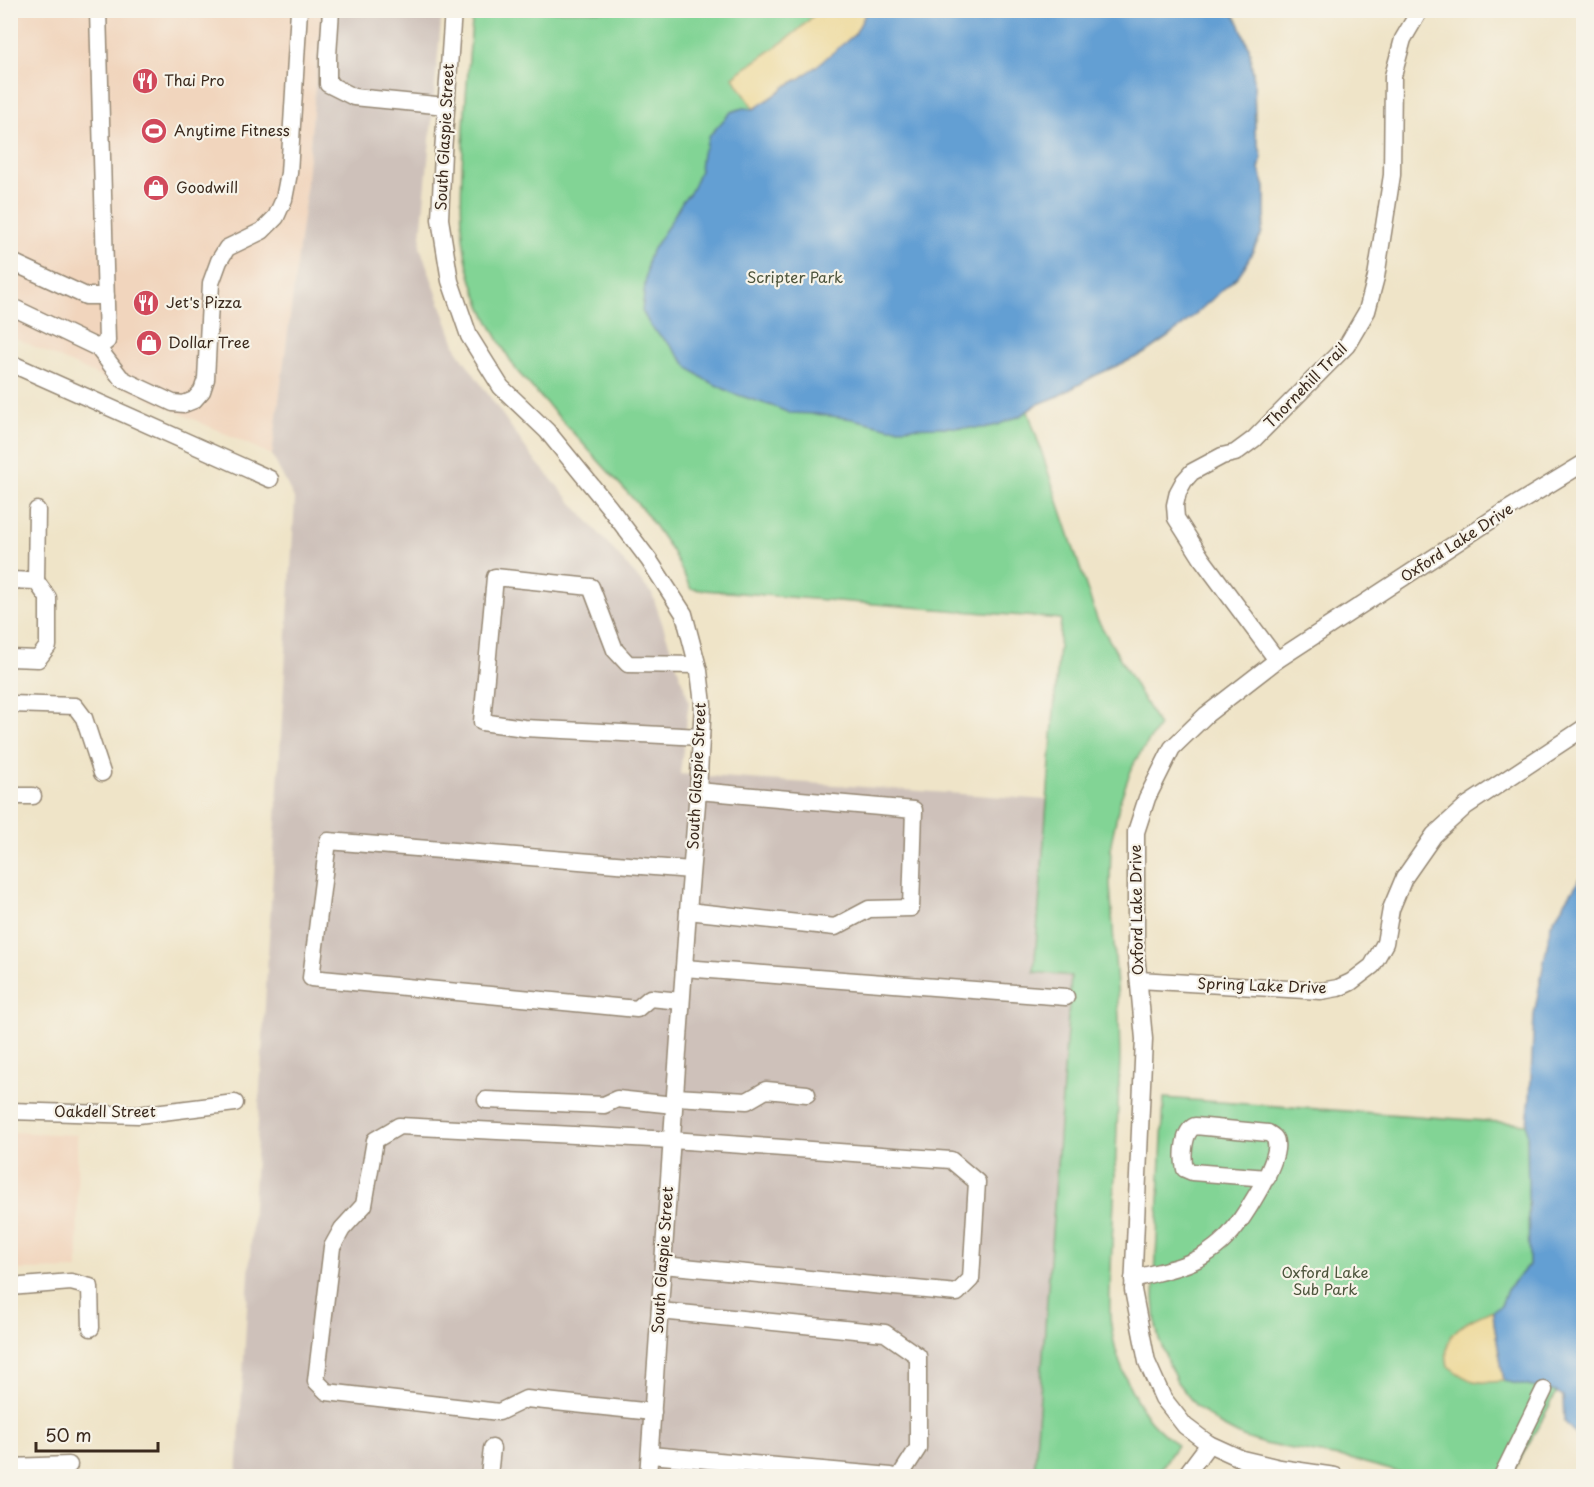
<svg xmlns="http://www.w3.org/2000/svg" width="1594" height="1487" viewBox="0 0 1594 1487" font-family="'Playpen Sans',sans-serif">
	<style>
		.built { fill: #f1d5bd }
		.industrial { fill: #cec1ba }
		.green { fill: #82d495; stroke: #5e7f5a; stroke-width: 1.5 }
		.sand { fill: #eeda9e; stroke: #94825e; stroke-width: 1.5 }
		.water { fill: #639fd3; stroke: #4f6478; stroke-width: 1.5 }
		.lines { fill: none; stroke-linecap: round; stroke-linejoin: round }
		.minor-casing { stroke: #958773; stroke-width: 19 }
		.minor { stroke: #fff; stroke-width: 16 }
		.labels { text-anchor: middle; stroke-width: 4.5; stroke-linejoin: round; paint-order: stroke }
		.poi-label { font-size: 15px; fill: #3b2a1e; stroke: #f7f3e8; text-anchor: start }
		.street-label { font-size: 15px; fill: #3b2a1e; stroke: #f7f3e8 }
		.park-label { font-size: 15px; fill: #4d543c; stroke: #f7f3e8 }
	</style>
	<rect width="100%" height="100%" fill="#f7f3e8"/>
	<filter id="ink" filterUnits="userSpaceOnUse"><feTurbulence type="fractalNoise" baseFrequency=".0167" numOctaves="2"/><feDisplacementMap in="SourceGraphic" scale="12" xChannelSelector="R" yChannelSelector="G"/><feConvolveMatrix kernelMatrix="1 2 1 2 8 2 1 2 1" color-interpolation-filters="sRGB"/></filter>
	<filter id="wash" filterUnits="userSpaceOnUse"><feTurbulence type="fractalNoise" baseFrequency=".008" numOctaves="4" result="noise"/><feDisplacementMap in="SourceGraphic" scale="24" xChannelSelector="R" yChannelSelector="G"/><feGaussianBlur stdDeviation="1.35" result="paint"/><feColorMatrix in="noise" values="0 0 0 0 0 0 0 0 0 0 0 0 0 0 0 0 0 1.4 0 .05"/><feComposite in="paint" operator="in"/></filter>
	<g filter="url(#wash)">
		<rect width="100%" height="100%" fill="#efe4c8"/>
		<!-- built -->
		<g class="built">
			<path d="M11 11H322L305 201 272 455 11 336Z"/>
			<path d="M11 1132 77 1135 78 1269 11 1270Z"/>
		</g>
		<!-- industrial -->
		<path class="industrial" d="M322 11H442L420 247 457 350 532 457 652 594 689 701 680 774 1047 800 1034 971 1071 976 1034 1476H237L295 500 272 455 305 201Z"/>
		<!-- green -->
		<g class="green">
			<path d="M1231 10 1239 23 1249 48 1254 80 1255 132 1262 157 1259 169 1265 187V218L1261 235 1254 249 1238 276 1168 337 1143 354 1096 375 1056 397 1036 405 1028 411 1097 619 1159 726 1135 761 1127 781 1120 801 1111 843 1110 884 1119 1017 1120 1060 1110 1292C1110 1303 1109 1314 1111 1325 1115 1358 1130 1393 1149 1419 1157 1429 1168 1437 1177 1445L1156 1476H1034L1071 976 1034 972 1061 619 691 589 672 551 645 512 517 371C497 339 477 304 468 267 459 229 461 187 463 148 465 102 469 56 473 11Z"/>
			<path d="M1164 1098 1527 1124 1529 1265 1507 1290 1494 1323 1504 1381 1557 1392 1511 1476H1413L1350 1459 1264 1444 1243 1437 1220 1425 1196 1406 1177 1382 1170 1367 1159 1339 1156 1326 1154 1297Z"/>
		</g>
		<!-- sand -->
		<g class="sand">
			<path d="M817 11H867L855 34 834 53 801 78 786 86 775 95 754 109 733 77C761 55 794 39 817 11Z"/>
			<path d="M1493 1310 1494 1323 1504 1381C1476 1384 1470 1383 1448 1366 1440 1331 1466 1322 1493 1310Z"/>
		</g>
		<!-- water -->
		<g class="water">
			<path d="M1231 11 1239 23 1249 48 1254 80 1255 132 1262 157 1259 169 1265 187V218L1261 235 1245 266 1238 276 1181 327 1168 337 1143 354 1096 375 1056 397 1036 405 1020 416 997 425 984 428H966L948 427 890 428 853 419 815 414 789 413 775 407 732 393 704 379 689 368 669 344 651 327 642 311 648 259 654 247 668 226 683 200 690 193 694 185 700 170 702 153 706 146 709 136 731 112 743 108 754 109 775 95 786 86 801 78 819 64 855 34 867 11Z"/>
			<path d="M1583 874V1443L1564 1421 1563 1396 1557 1392 1504 1381 1494 1323 1493 1310 1501 1306 1507 1290 1529 1265 1527 1124 1530 1098 1534 1015 1551 924Z"/>
		</g>
	</g>
	<g filter="url(#ink)">
		<g class="lines">
			<!-- minor casing -->
			<g class="minor-casing">
				<g id="minor">
					<path d="M331 10 328 56V84L354 97 446 106"/>
					<path d="M453 10 443 152 440 219 450 281 469 336 501 387 547 431 609 507 649 560 684 614 699 671 703 704 698 791 688 911 648 1476"/>
					<path d="M10 261 86 296H106"/>
					<path d="M10 306 98 348 121 378 128 382 173 403 184 404 194 400 202 391 206 379 211 283 219 261 227 248 262 231 276 217 284 199 289 173 299 10"/>
					<path d="M98 348 107 341 98 10"/>
					<path d="M10 363 270 479"/>
					<path d="M10 580 36 581 48 598V646L38 659 10 658"/>
					<path d="M36 581 37 510"/>
					<path d="M1277 660 1202 559 1176 518 1175 505 1178 492 1184 481 1192 472 1222 456 1235 453 1254 439 1347 345 1367 311 1376 277 1392 175 1393 76 1403 39 1420 10"/>
					<path d="M697 665 628 664 615 650 591 587 495 577 482 722 524 728 701 737"/>
					<path d="M10 704 75 706 84 718 102 773"/>
					<path d="M10 796H33"/>
					<path d="M688 911 835 927 869 909 911 908 914 810 698 791"/>
					<path d="M684 968 1066 997"/>
					<path d="M1139 980 1321 991 1338 988 1351 982 1372 966 1385 943 1391 909 1404 878 1434 835 1466 806 1584 728"/>
					<path d="M681 1001 650 998 637 1009 311 978 328 841 691 870"/>
					<path d="M675 1097 747 1101 766 1090 807 1094"/>
					<path d="M486 1100 604 1105 617 1099 674 1105"/>
					<path d="M10 1111 138 1115 235 1103"/>
					<path d="M1133 1279C1156 1272 1183 1268 1203 1256 1211 1251 1219 1245 1225 1239 1240 1225 1280 1162 1276 1143 1276 1138 1273 1136 1268 1133L1195 1126C1183 1131 1182 1157 1185 1169L1192 1172 1267 1178"/>
					<path d="M10 1287 71 1282 90 1287 91 1328"/>
					<path d="M660 1311 885 1333 918 1356V1448L900 1476"/>
					<path d="M653 1412 526 1399 499 1412 327 1392 316 1381 332 1247 342 1229 364 1205 375 1140 399 1126 672 1140 951 1160 977 1182 971 1279 957 1293 663 1265"/>
					<path d="M1209 1444 1242 1459 1280 1468 1335 1476"/>
					<path d="M650 1455 891 1476"/>
					<path d="M10 1467 69 1465"/>
					<path d="M489 1476 492 1448"/>
					<path d="M1185 1476 1209 1444 1185 1426 1163 1398 1147 1362 1133 1290 1144 1039 1136 953V832L1147 798 1172 748 1206 715 1277 660 1502 513 1584 463"/>
					<path d="M1502 1476 1544 1390"/>
				</g>
			</g>
			<!-- minor -->
			<use href="#minor" class="minor"/>
		</g>
	</g>
	<!-- icons -->
	<defs>
		<g id="restaurant-disc" transform="scale(1.35)"><circle r="9.5" fill="#d1495b" stroke="#f7f3e8"/><path d="M-5-6h1v4h1v-4h1v4h1v-4h1v5L-1.5 .5V6h-2V.5L-5-1ZM5-6V6H3V1.5H1.5Q1.5-4 5-6Z" fill="#fff"/></g>
		<g id="stadium-disc" transform="scale(1.35)"><circle r="9.5" fill="#d1495b" stroke="#f7f3e8"/><path d="M0-5a6.5 5 0 1 0 0 10a6.5 5 0 1 0 0-10ZM-3.5-1.8h7v3.6h-7Z" fill="#fff"/></g>
		<g id="shop-disc" transform="scale(1.35)"><circle r="9.5" fill="#d1495b" stroke="#f7f3e8"/><path d="M-5-2.5h2.3a2.7 3.5 0 0 1 5.4 0H5L5.5 6h-11ZM-1.5-2.5h3a1.5 2.3 0 0 0-3 0Z" fill="#fff"/></g>
	</defs>
	<g fill-rule="evenodd">
		<use href="#restaurant-disc" x="145" y="81"/>
		<use href="#stadium-disc" x="154" y="131"/>
		<use href="#shop-disc" x="156" y="188"/>
		<use href="#restaurant-disc" x="146" y="303"/>
		<use href="#shop-disc" x="149" y="343"/>
	</g>
	<g class="labels">
		<!-- poi labels -->
		<g class="poi-label">
			<text x="164" y="86">Thai Pro</text>
			<text x="174" y="136">Anytime Fitness</text>
			<text x="176" y="193">Goodwill</text>
			<text x="166" y="308">Jet's Pizza</text>
			<text x="168" y="348">Dollar Tree</text>
		</g>
		<!-- street labels -->
		<g class="street-label">
			<text transform="translate(445 137) rotate(-87)" y="5">South Glaspie Street</text>
			<text transform="translate(1306 386) rotate(-46)" y="5">Thornehill Trail</text>
			<text transform="translate(1457 543) rotate(-33)" y="5">Oxford Lake Drive</text>
			<text transform="translate(697 776) rotate(-87)" y="5">South Glaspie Street</text>
			<text transform="translate(1137 910) rotate(-91)" y="5">Oxford Lake Drive</text>
			<text transform="translate(1262 986) rotate(2)" y="5">Spring Lake Drive</text>
			<text x="105" y="1117">Oakdell Street</text>
			<text transform="translate(663 1260) rotate(-86)" y="5">South Glaspie Street</text>
		</g>
		<!-- park labels -->
		<g class="park-label">
			<text x="795" y="283">Scripter Park</text>
			<text x="1325" y="1278">Oxford Lake<tspan x="1325" dy="17">Sub Park</tspan></text>
		</g>
	</g>
	<!-- margin -->
	<rect width="1594" height="1487" fill="none" stroke="#f7f3e8" stroke-width="36"/>
	<!-- scale -->
	<path d="M36 1442v9h122v-9" fill="none" stroke="#3b2a1e" stroke-width="3"/>
	<text x="45" y="1442" font-size="18" fill="#3b2a1e" stroke="#f7f3e8" stroke-width="4.5" paint-order="stroke">50 m</text>
</svg>
